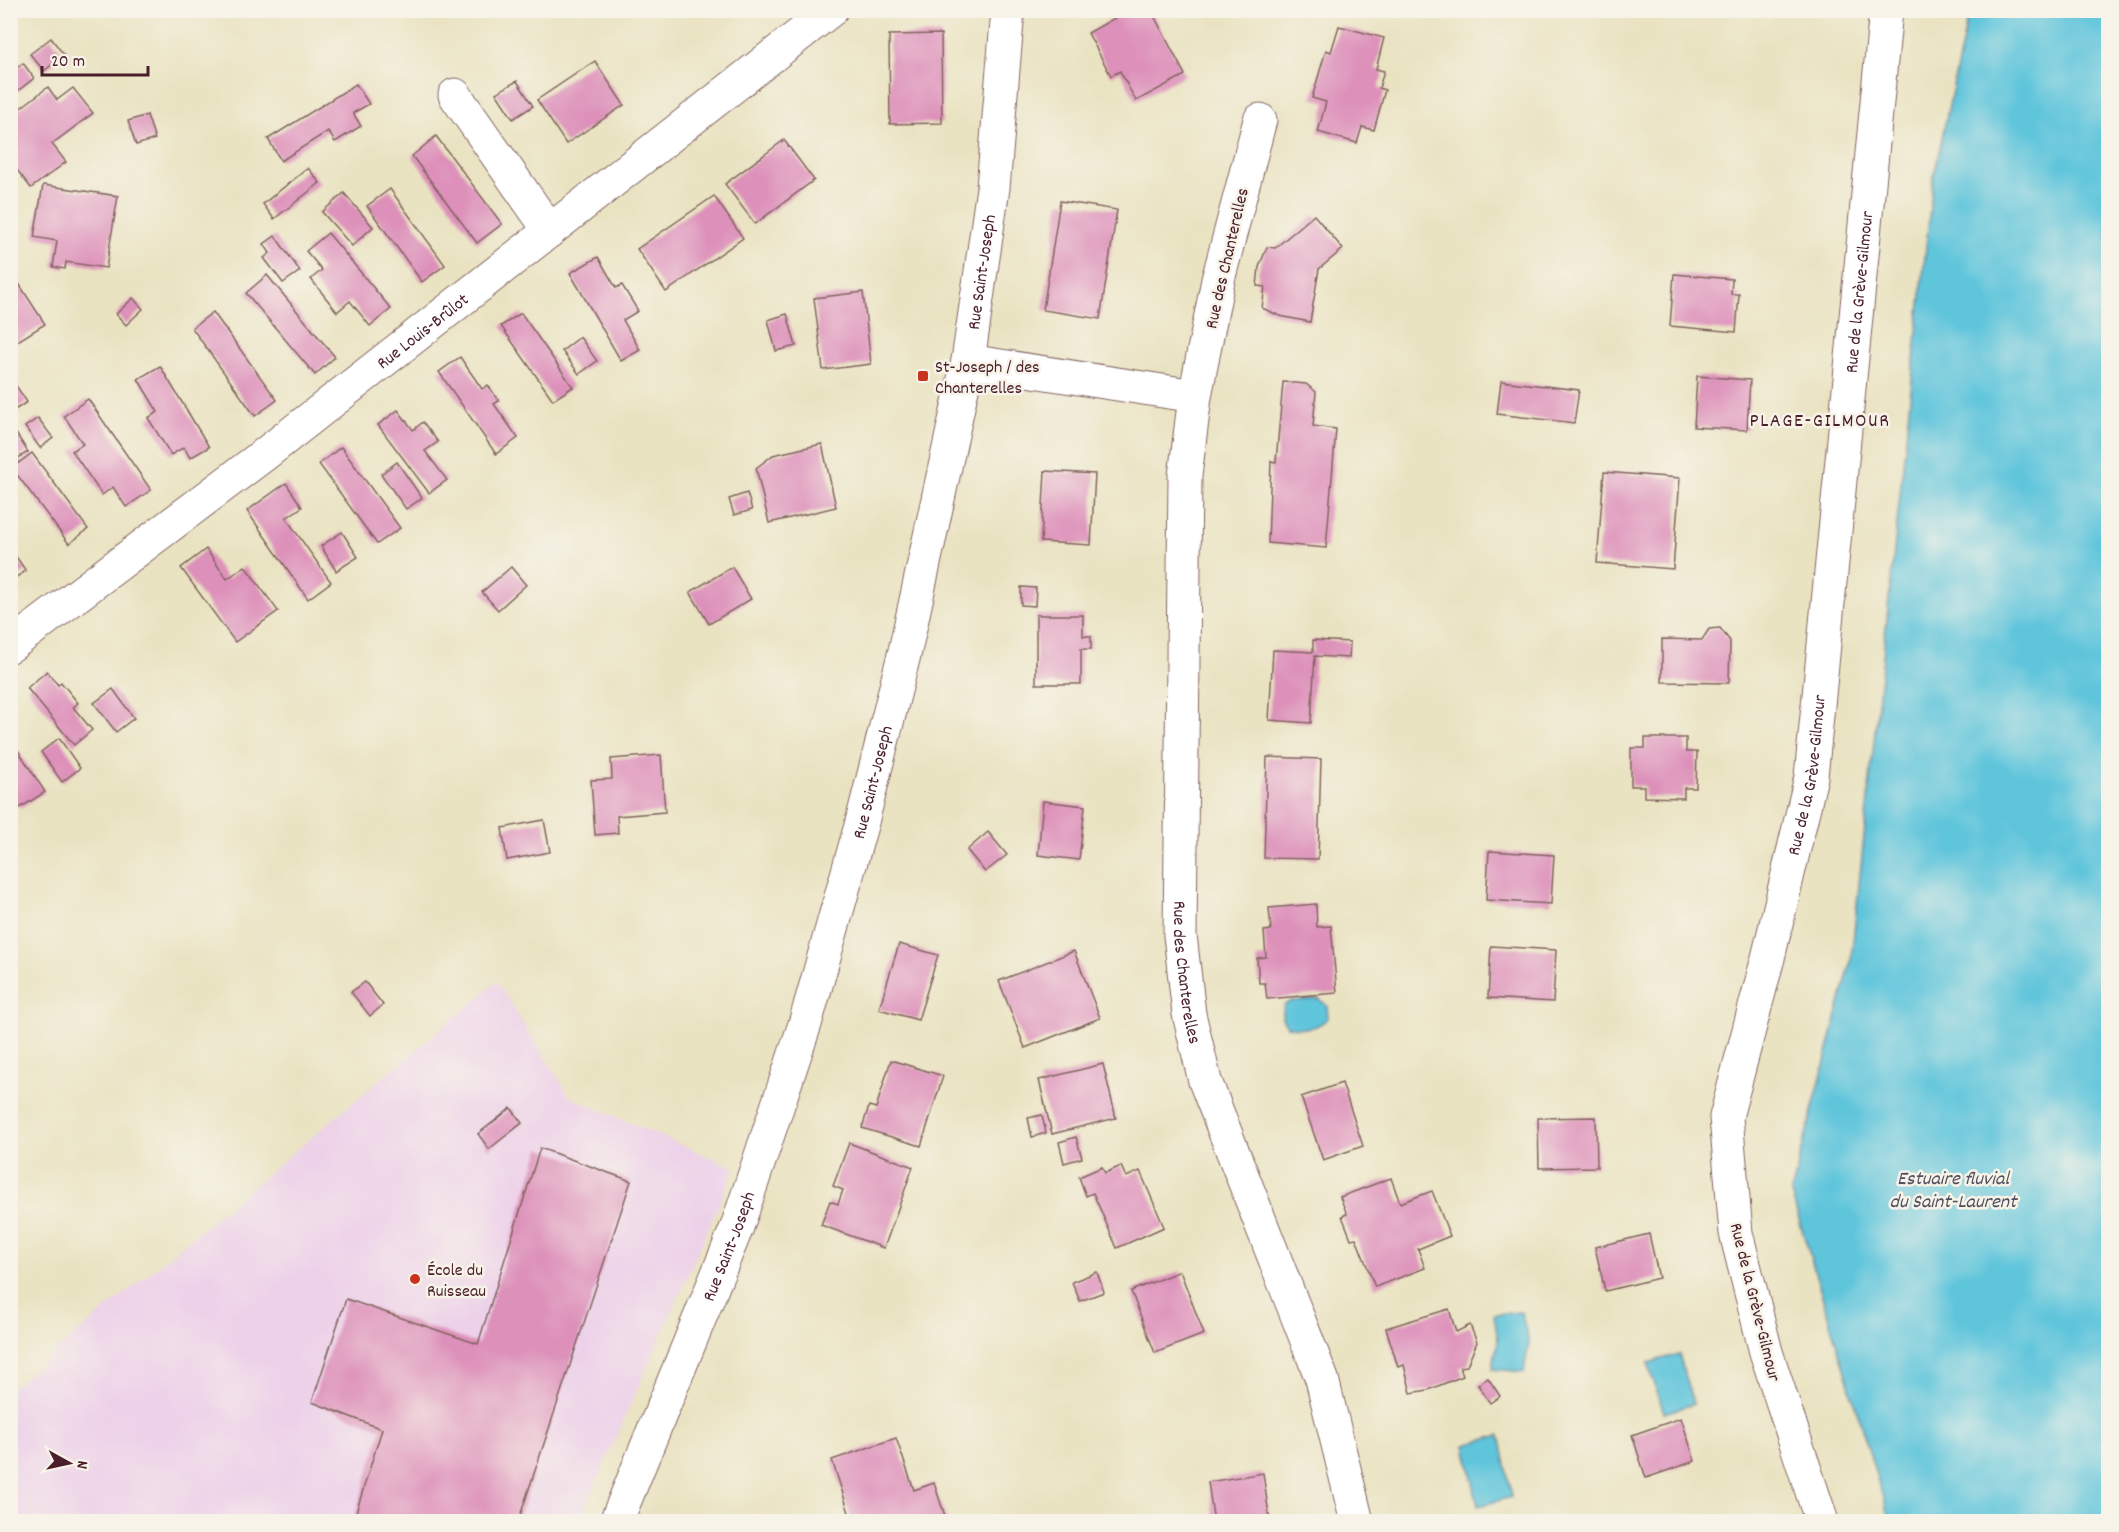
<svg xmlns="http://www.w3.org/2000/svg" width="2119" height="1532" viewBox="0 0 2119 1532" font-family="Dekko,sans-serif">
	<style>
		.built { fill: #edd1e9 }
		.water { fill: #5ec5db; stroke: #547283; stroke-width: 1.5 }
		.building { fill: #dd90ba }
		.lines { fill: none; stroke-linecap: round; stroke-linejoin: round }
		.minor-casing { stroke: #826460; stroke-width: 35 }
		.minor { stroke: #fff; stroke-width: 33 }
		.poi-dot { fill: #c8321e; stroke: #f7f3e8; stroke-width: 2 }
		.labels { text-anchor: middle; stroke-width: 5; stroke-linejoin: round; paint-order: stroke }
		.street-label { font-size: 18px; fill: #4a1f2b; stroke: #f7f3e8 }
		.poi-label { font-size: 18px; fill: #4a1f2b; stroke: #f7f3e8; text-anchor: start }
		.neighbourhood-label { font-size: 20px; letter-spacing: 1.5px; fill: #4a1f2b; stroke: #f7f3e8 }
		.water-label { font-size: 20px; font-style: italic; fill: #505160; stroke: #f7f3e8 }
	</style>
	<rect width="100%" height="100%" fill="#f7f3e8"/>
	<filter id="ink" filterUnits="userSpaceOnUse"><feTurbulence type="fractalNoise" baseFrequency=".0167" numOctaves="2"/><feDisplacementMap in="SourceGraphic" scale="12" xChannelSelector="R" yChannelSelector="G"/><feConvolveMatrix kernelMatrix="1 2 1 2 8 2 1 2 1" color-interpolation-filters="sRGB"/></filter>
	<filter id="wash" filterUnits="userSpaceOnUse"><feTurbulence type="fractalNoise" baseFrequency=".008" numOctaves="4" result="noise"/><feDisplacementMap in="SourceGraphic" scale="24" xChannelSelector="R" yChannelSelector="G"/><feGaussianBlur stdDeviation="1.35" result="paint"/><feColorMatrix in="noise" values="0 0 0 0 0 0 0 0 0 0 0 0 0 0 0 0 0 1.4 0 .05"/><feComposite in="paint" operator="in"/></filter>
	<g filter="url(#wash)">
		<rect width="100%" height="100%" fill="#eae3c2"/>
		<!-- built -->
		<path class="built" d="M497 982 570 1097 735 1168 579 1521 11 1522V1389Z"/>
		<!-- water -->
		<g class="water">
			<path d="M1969 11H2108V1521H1890L1791 1193 1851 961 1933 180Z"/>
			<path d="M1320 999 1327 1006 1328 1018C1316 1030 1303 1030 1287 1026L1282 1018 1284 1005 1291 1001Z"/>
			<path d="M1521 1312 1529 1342 1524 1372 1492 1369 1498 1341 1494 1314Z"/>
			<path d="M1679 1354 1694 1404 1664 1413 1648 1363Z"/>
			<path d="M1500 1435 1512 1497 1478 1506 1465 1445Z"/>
		</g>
		<g id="blocks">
			<!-- building -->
			<g class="building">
				<path d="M1129 10H1151L1185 75 1136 101 1120 71 1111 76 1088 33Z"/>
				<path d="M1339 26 1384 38 1376 69 1384 71 1379 88 1385 90 1374 130 1362 127 1357 143 1318 132 1326 102 1312 98 1326 50 1331 52Z"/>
				<path d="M941 34 942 123 890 124 889 35Z"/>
				<path d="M51 38 64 55 44 71 30 54Z"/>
				<path d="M595 61 624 105 566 144 537 100Z"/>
				<path d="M23 63 34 78 14 94 10 90V73Z"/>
				<path d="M517 81 533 106 513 119 496 93Z"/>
				<path d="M356 84 369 104 353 113 361 126 335 142 328 131 281 161 268 139Z"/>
				<path d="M48 87 57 100 73 88 93 113 52 144 66 162 31 188 10 161V116Z"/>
				<path d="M147 115 155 139 136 145 128 121Z"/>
				<path d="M436 136 502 224 477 243 412 156Z"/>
				<path d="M784 140 814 180 755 224 725 184Z"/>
				<path d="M308 168 320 183 274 219 263 204Z"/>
				<path d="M43 185 118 196 106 268 66 262 65 269 53 267 57 241 34 237Z"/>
				<path d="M390 189 445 265 422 282 367 206Z"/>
				<path d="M344 193 373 227 352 246 322 212Z"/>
				<path d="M714 196 743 238 666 292 637 249Z"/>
				<path d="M1060 201 1117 210 1100 319 1043 310Z"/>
				<path d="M1314 215 1343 249 1319 269 1310 322 1280 316 1262 308 1265 287 1257 286 1259 267 1267 247 1275 248Z"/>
				<path d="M328 233 391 309 370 326 350 301 337 312 311 279 322 270 306 251Z"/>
				<path d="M275 236 300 271 283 283 264 258 270 253 264 244Z"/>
				<path d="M598 257 616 288 622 285 638 311 623 320 640 350 621 361 570 273Z"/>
				<path d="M10 270 45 324 10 346Z"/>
				<path d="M1674 274 1732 279 1731 294H1739L1736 332 1670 326Z"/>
				<path d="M267 275 335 357 315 375 246 293Z"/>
				<path d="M863 292 871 364 823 370 814 298Z"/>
				<path d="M133 298 143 309 126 325 116 314Z"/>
				<path d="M213 312 277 400 255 416 192 328Z"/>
				<path d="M521 313 573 387 553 400 501 326Z"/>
				<path d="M787 314 796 346 776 351 768 320Z"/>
				<path d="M580 337 597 361 579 374 562 351Z"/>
				<path d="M460 357 482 389 488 385 499 401 494 404 518 438 496 454 439 372Z"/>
				<path d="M160 366 209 447 190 458 184 447 171 455 148 418 158 412 138 379Z"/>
				<path d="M1697 376 1750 380 1747 430 1694 427Z"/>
				<path d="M10 377 27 402 10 413Z"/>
				<path d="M1501 381 1579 390 1574 423 1497 414Z"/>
				<path d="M1283 382 1306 384 1316 392 1313 426 1336 429 1326 548 1268 543 1271 461 1276 462Z"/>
				<path d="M88 399 151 490 126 507 113 487 102 495 72 451 83 444 64 416Z"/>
				<path d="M398 410 413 430 423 422 438 442 425 451 447 480 429 493 378 425Z"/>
				<path d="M38 418 53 438 40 448 25 427Z"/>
				<path d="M15 432 28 452 10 463V435Z"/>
				<path d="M822 444 836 507 769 523 756 468 773 455Z"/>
				<path d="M341 447 400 528 377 544 319 464Z"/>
				<path d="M32 453 88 529 69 544 12 468Z"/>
				<path d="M397 462 422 498 406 509 381 474Z"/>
				<path d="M1045 471 1095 474 1091 545 1041 542Z"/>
				<path d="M1604 472 1680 478 1673 569 1597 563Z"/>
				<path d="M286 483 302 507 286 518 331 582 308 599 247 511Z"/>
				<path d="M747 493 752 510 734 515 729 499Z"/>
				<path d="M342 532 358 557 336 571 321 546Z"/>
				<path d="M10 548 26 571 10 581Z"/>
				<path d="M206 549 227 579 245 566 278 611 235 642 181 568Z"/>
				<path d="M511 567 526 585 498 610 482 592Z"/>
				<path d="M732 567 751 599 709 624 690 592Z"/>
				<path d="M1021 587 1036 588 1035 606 1021 605Z"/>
				<path d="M1036 615H1083V636H1091V649H1081V684H1036Z"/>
				<path d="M1720 628 1730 641 1729 683 1662 682V639L1702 640 1709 629Z"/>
				<path d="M1313 640 1350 642 1349 658 1315 656 1311 723 1269 720 1273 650 1313 652Z"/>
				<path d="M47 671 58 685 61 682 78 703 73 707 92 730 74 745 27 688Z"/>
				<path d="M113 689 134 718 116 732 94 703Z"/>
				<path d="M10 738 45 792 20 808 10 792Z"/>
				<path d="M59 738 80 768 62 782 41 752Z"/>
				<path d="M1645 738H1686V752H1697L1696 788H1684V798L1644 797V786H1631V748H1645Z"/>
				<path d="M661 755 665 812 617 816 618 833 595 835 591 780 612 779 611 759Z"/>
				<path d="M1267 757 1321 759 1318 859 1264 858Z"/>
				<path d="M1043 801 1085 806 1079 860 1038 855Z"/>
				<path d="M544 820 550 852 507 860 502 828Z"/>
				<path d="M988 832 1007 855 985 872 967 850Z"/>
				<path d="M1489 851 1554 855 1551 904 1486 900Z"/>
				<path d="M1316 904 1317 927 1331 926 1337 993 1267 999 1265 983H1259L1257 958 1266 957 1264 931 1271 930 1269 908Z"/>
				<path d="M899 944 938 955 918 1020 879 1009Z"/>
				<path d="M1491 946 1556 950 1553 1002 1488 998Z"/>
				<path d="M1074 951 1100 1018 1025 1048 999 981Z"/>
				<path d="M365 982 383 1005 370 1016 351 992Z"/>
				<path d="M891 1060 943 1076 921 1146 862 1128 869 1106 876 1108Z"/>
				<path d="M1103 1064 1116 1118 1052 1134 1039 1080Z"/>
				<path d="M1342 1083 1363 1146 1323 1160 1301 1097Z"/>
				<path d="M511 1108 522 1123 489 1149 478 1134Z"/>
				<path d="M1042 1115 1046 1133 1032 1137 1028 1118Z"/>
				<path d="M1596 1117 1597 1167 1539 1168 1538 1118Z"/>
				<path d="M1076 1137 1082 1158 1064 1163 1059 1142Z"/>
				<path d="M849 1143 913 1167 884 1248 821 1225 830 1201 838 1204 843 1190 833 1186Z"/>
				<path d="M540 1148 631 1181 518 1522H353L382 1429 312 1402 346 1299 478 1344Z"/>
				<path d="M1121 1166 1126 1177 1140 1171 1164 1227 1117 1248 1093 1193 1086 1196 1079 1177 1102 1167 1105 1173Z"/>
				<path d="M1391 1178 1400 1203 1432 1191 1450 1236 1418 1249 1425 1268 1375 1287 1356 1238 1351 1239 1342 1216 1347 1214 1340 1197Z"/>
				<path d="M1649 1234 1659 1278 1605 1291 1595 1247Z"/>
				<path d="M1180 1271 1204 1334 1155 1353 1131 1291Z"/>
				<path d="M1097 1272 1104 1292 1080 1301 1072 1282Z"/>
				<path d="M1449 1309 1456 1332 1470 1325 1477 1342 1467 1366 1460 1367 1463 1376 1428 1390 1411 1393 1404 1365 1398 1367 1386 1328Z"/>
				<path d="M1488 1378 1500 1396 1490 1403 1478 1385Z"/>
				<path d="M1681 1418 1695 1461 1646 1478 1632 1435Z"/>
				<path d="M896 1438 914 1490 934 1483 947 1522H852L832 1460Z"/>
				<path d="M1263 1473 1270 1522H1214L1208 1482Z"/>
			</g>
		</g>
	</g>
	<g filter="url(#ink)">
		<use href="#blocks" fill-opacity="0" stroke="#826460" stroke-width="1.5"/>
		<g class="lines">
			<!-- minor casing -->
			<g class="minor-casing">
				<g id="minor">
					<path d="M455 95 550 231"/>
					<path id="s1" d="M1260 120 1218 280 1195 396 1185 476 1180 935 1189 1014 1205 1081 1322 1379 1357 1522"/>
					<path d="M968 361 1195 396"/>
					<path id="s2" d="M10 646 265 454 831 10"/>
					<path id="s3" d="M616 1522 737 1227 805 1024 862 822 905 651 968 361 993 188 1008 10"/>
					<path id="s4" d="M1822 1522 1766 1352 1736 1233 1726 1117 1768 958 1811 777 1886 10"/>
				</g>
			</g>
			<!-- minor -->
			<use href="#minor" class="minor"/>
		</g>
	</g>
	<!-- markers -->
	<g class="poi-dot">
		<rect x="917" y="370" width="12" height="12" rx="3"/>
		<circle cx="415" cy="1279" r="6"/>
	</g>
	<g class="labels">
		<!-- street labels -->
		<g class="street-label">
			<text transform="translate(1226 258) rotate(-77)" y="6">Rue des Chanterelles</text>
			<text dy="6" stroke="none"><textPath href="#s3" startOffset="1306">Rue Saint-Joseph</textPath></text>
			<text dy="6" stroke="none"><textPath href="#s4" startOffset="1256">Rue de la Grève-Gilmour</textPath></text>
			<text dy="6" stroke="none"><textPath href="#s2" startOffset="519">Rue Louis-Brûlot</textPath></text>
			<text dy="6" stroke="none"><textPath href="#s4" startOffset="770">Rue de la Grève-Gilmour</textPath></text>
			<text dy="6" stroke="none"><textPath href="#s3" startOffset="784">Rue Saint-Joseph</textPath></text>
			<text dy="6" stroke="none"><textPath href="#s1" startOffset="861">Rue des Chanterelles</textPath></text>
			<text dy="6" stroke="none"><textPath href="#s3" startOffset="298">Rue Saint-Joseph</textPath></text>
			<text transform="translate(1756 1302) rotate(76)" y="6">Rue de la Grève-Gilmour</text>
		</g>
		<!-- poi labels -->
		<g class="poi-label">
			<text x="935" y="372">St-Joseph / des<tspan x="935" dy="21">Chanterelles</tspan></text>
			<text x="427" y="1275">École du<tspan x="427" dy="21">Ruisseau</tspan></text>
		</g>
		<!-- neighbourhood labels -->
		<g class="neighbourhood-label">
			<text x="1820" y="426">PLAGE-GILMOUR</text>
		</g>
		<!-- water labels -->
		<g class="water-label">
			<text x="1953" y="1184">Estuaire fluvial<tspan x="1953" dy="23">du Saint-Laurent</tspan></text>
		</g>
	</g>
	<!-- margin -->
	<rect width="2119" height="1532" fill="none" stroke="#f7f3e8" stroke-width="36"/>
	<!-- north arrow -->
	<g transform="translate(69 1463) rotate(98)" stroke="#f7f3e8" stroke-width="4.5" paint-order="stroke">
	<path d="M0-4.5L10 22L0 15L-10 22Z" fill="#4a1f2b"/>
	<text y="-9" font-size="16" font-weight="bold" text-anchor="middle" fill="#4a1f2b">N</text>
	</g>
	<!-- scale -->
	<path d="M42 66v9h106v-9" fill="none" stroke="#4a1f2b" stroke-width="3"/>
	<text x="51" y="66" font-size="18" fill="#4a1f2b" stroke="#f7f3e8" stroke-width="4.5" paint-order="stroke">20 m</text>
</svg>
